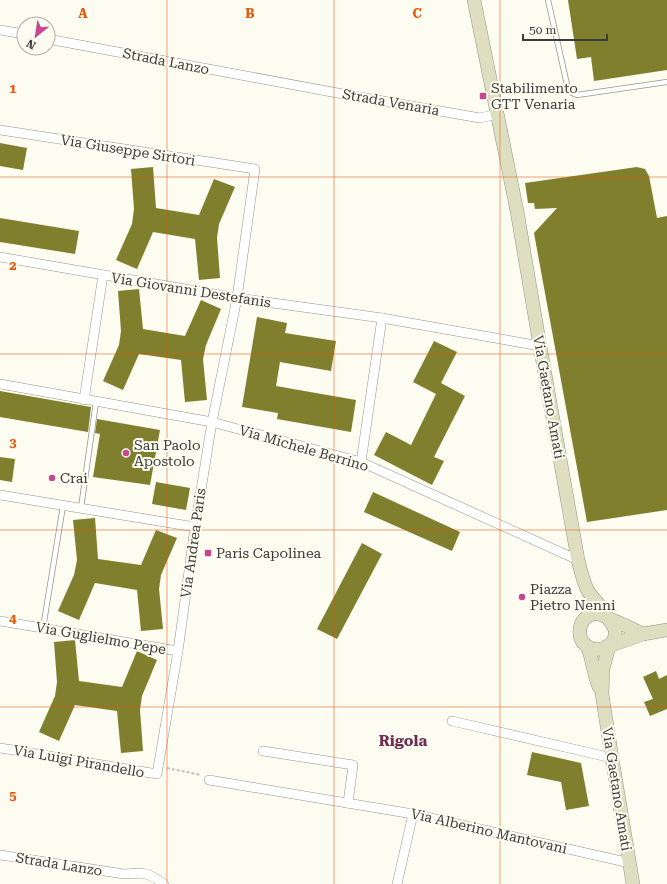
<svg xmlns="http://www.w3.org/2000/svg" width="667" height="884" viewBox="0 0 667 884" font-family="'Roboto Serif',serif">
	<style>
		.building { fill: #7f7f2d }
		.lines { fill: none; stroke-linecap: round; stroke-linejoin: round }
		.lane-casing { stroke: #95968c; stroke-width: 6 }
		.street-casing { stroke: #95968c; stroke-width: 10 }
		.secondary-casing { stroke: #95968c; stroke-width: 14 }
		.path { stroke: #c0c0b7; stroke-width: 2; stroke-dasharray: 3 2; stroke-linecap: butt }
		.lane { stroke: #fff; stroke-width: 4.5 }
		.street { stroke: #fff; stroke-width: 9 }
		.secondary { stroke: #dedec0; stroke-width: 13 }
		.grid { fill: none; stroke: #e8590c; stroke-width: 1; stroke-opacity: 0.55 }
		.poi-dot { fill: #c74793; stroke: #fcfcf1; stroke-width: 1.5 }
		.labels { text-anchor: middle; stroke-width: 4; stroke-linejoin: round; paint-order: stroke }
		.street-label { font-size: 14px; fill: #3c3c38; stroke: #fcfcf1 }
		.poi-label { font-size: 14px; fill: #3c3c38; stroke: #fcfcf1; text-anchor: start }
		.neighbourhood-label { font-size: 15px; font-weight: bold; fill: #6d2e52; stroke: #fcfcf1 }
		.grid-label { font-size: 13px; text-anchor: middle; font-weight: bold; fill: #e8590c; stroke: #fcfcf1; stroke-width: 4; stroke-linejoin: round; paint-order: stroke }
	</style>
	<rect width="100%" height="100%" fill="#fcfcf1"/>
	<!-- building -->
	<g class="building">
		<path d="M568 0H667V70L594 81 591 57 577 59Z"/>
		<path d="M0 143 27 148 23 170 0 166Z"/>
		<path d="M153 167 156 208 199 215 214 179 235 187 219 224 217 238 220 278 199 280 195 239 153 232 137 269 116 260 132 224 134 209 131 169Z"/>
		<path d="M637 167 645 169 649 176 657 218 667 216V510L587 522 534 233 557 208 535 209 534 203H528L525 183Z"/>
		<path d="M0 218 79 231 75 254 0 242Z"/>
		<path d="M139 289 143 329 185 336 201 300 221 309 206 345 203 359 207 400 185 402 181 360 139 354 123 390 103 381 119 345 121 331 118 291Z"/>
		<path d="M257 317 287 323 285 333 336 341 331 371 280 362 276 386 356 400 351 432 277 419 278 413 242 407Z"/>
		<path d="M434 341 457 352 441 383 465 396 434 457 444 461 432 485 374 455 386 432 411 445 436 394 413 382Z"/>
		<path d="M0 391 91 407 88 432 0 417Z"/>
		<path d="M97 419 160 430 150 485 93 477 100 434 95 433Z"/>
		<path d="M0 457 15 459 12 482 0 480Z"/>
		<path d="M156 482 190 488 186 510 152 504Z"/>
		<path d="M373 492 460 532 452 551 364 512Z"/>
		<path d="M95 518 98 559 141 565 156 530 177 538 161 575 159 589 163 629 141 631 137 590 95 583 79 620 58 611 74 575 77 560 73 520Z"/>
		<path d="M362 543 382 554 337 639 317 629Z"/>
		<path d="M75 640 79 681 122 687 137 651 157 660 142 696 140 710 143 751 121 753 117 711 75 705 59 741 39 732 55 696 57 682 54 642Z"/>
		<path d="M656 671 659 679 667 675V709L650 716 644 702 653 699 643 677Z"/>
		<path d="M532 752 581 763 589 806 566 810 561 782 527 775Z"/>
	</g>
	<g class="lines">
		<!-- lane casing -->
		<g class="lane-casing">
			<g id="lane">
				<path d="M548 0 568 89 572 93 577 95 667 82"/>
				<path d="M81 508 96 402"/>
				<path d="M43 628 63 506"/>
			</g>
		</g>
		<!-- street casing -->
		<g class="street-casing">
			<g id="street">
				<path d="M0 30 24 34"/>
				<path d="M48 39 348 95 480 118 497 114"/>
				<path d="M0 130 255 169 237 298 212 422 195 527 178 651 157 774 0 748"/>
				<path d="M0 257 237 298 382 318 540 346"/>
				<path d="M0 384 212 422 361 462 578 560"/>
				<path d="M84 400 103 275"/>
				<path d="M361 462 382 318"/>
				<path d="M0 495 195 527"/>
				<path d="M0 621 178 651"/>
				<path d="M452 721 612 758"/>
				<path d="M263 751 353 765 348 803"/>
				<path d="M209 780 413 814 630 863"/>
				<path d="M0 855 124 874C145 872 147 872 164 884"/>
				<path d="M397 884 413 814"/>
			</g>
		</g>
		<!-- secondary casing -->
		<g class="secondary-casing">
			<g id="secondary">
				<path d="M474 0 517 211 540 346 578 560C580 568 584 584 588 591 592 597 596 601 600 606 602 609 604 613 606 616 612 624 619 630 613 641 610 645 606 648 601 649 573 654 573 611 599 614 603 615 606 617 610 619 621 623 632 629 643 634"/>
				<path d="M587 646C593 659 593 673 599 687"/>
				<path d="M609 646 603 669 602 694 612 758 633 884"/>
				<path d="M609 646 643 634 667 630"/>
			</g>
		</g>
		<!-- path -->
		<path class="path" d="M167 768 201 775"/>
		<!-- lane -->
		<use href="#lane" class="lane"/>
		<!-- street -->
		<use href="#street" class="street"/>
		<!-- secondary -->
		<use href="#secondary" class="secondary"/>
	</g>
	<!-- grid -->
	<path class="grid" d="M167 0V884M334 0V884M500 0V884M0 177H667M0 354H667M0 530H667M0 707H667"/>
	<!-- markers -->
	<g class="poi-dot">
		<rect x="479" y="92" width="8" height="8" rx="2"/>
		<circle cx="126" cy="453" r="4"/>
		<circle cx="52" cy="478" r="4"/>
		<rect x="204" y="549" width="8" height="8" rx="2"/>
		<circle cx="522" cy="597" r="4"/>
	</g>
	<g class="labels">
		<!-- street labels -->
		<g class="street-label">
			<text transform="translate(166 61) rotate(11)" y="5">Strada Lanzo</text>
			<text transform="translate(391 102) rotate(10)" y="5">Strada Venaria</text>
			<text transform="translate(128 150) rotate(9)" y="5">Via Giuseppe Sirtori</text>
			<text transform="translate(191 290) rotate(9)" y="5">Via Giovanni Destefanis</text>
			<text transform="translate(549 397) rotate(80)" y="5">Via Gaetano Amati</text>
			<text transform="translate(304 448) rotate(16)" y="5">Via Michele Berrino</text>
			<text transform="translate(193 543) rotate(-82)" y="5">Via Andrea Paris</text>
			<text transform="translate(101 638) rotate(10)" y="5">Via Guglielmo Pepe</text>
			<text transform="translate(79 761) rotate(10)" y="5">Via Luigi Pirandello</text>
			<text transform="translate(617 789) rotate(81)" y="5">Via Gaetano Amati</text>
			<text transform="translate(489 831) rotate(13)" y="5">Via Alberino Mantovani</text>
			<text transform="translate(59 864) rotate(9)" y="5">Strada Lanzo</text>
		</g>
		<!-- poi labels -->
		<g class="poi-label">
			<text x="491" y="93">Stabilimento<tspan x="491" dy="16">GTT Venaria</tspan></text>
			<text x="134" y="450">San Paolo<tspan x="134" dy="16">Apostolo</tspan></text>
			<text x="60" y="483">Crai</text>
			<text x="216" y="558">Paris Capolinea</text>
			<text x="530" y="594">Piazza<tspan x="530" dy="16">Pietro Nenni</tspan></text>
		</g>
		<!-- neighbourhood labels -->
		<g class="neighbourhood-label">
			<text x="403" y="746">Rigola</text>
		</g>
	</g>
	<g class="grid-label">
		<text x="83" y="18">A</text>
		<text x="250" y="18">B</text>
		<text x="417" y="18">C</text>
		<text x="13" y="93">1</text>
		<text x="13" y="270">2</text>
		<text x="13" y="447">3</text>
		<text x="13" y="623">4</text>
		<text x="13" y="800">5</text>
	</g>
	<!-- north arrow -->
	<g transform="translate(36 36) rotate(210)"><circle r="19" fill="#fcfcf1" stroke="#afafa7"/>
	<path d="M0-3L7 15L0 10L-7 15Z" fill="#c74793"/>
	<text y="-6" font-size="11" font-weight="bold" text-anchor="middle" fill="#3c3c38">N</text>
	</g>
	<!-- scale -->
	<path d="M523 34v6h84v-6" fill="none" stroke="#3c3c38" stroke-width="2"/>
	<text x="529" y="34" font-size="12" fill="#3c3c38" stroke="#fcfcf1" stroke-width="3" paint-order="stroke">50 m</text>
</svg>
